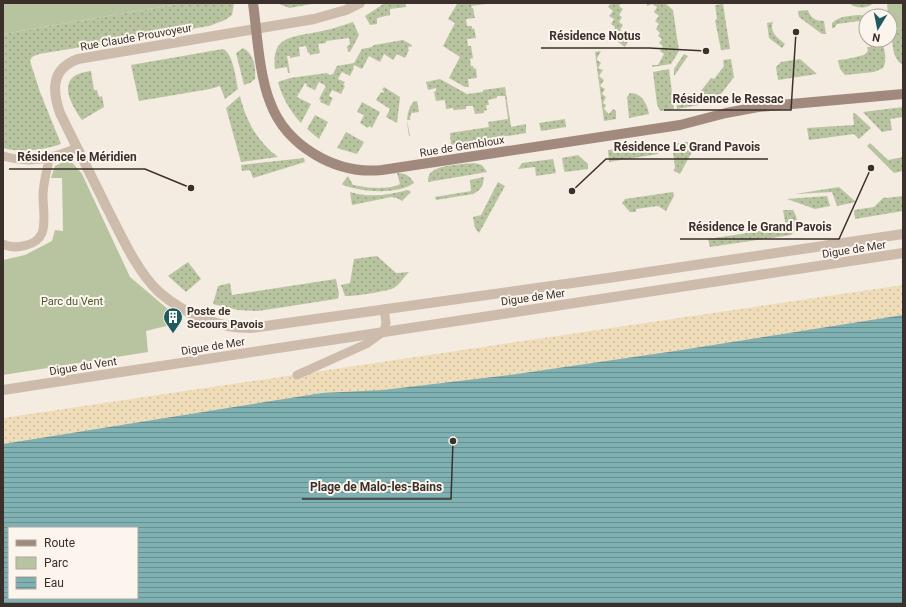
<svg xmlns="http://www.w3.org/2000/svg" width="906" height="607" viewBox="0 0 906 607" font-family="Roboto,sans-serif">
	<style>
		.grass { fill: url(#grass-dots) }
		.sand { fill: url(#sand-dots) }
		.park { fill: #b8c4a0 }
		.water { fill: url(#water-rules); fill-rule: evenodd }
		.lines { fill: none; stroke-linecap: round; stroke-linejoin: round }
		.lane { stroke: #cdbbac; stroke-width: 9 }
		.street { stroke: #cdbbac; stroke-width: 10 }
		.secondary { stroke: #a18a7d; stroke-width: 10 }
		.labels { text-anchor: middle; stroke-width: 4; stroke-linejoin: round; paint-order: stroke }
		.street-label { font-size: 11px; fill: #3b302b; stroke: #fbf5ee }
		.park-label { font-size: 11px; fill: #4a5a2e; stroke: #fbf5ee }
		.poi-label { font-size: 11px; font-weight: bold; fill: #3b302b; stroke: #fbf5ee; text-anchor: start }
		.leader { fill: none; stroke: #3b302b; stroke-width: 1.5 }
		.callout-dot { fill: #3b302b; stroke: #fbf5ee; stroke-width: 1.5 }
		.callout-label { font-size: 12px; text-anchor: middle; font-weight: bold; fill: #3b302b; stroke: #fbf5ee; stroke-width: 4; stroke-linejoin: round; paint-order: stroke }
	</style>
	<defs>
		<pattern id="grass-dots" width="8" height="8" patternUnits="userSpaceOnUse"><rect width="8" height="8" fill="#b8c4a0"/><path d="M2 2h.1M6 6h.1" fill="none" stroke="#97a083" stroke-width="1.8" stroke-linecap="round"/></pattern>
		<pattern id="sand-dots" width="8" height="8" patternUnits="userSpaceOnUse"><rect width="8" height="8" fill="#efdcb8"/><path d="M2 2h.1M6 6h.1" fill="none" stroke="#cebd9e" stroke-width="1.8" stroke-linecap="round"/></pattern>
		<pattern id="water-rules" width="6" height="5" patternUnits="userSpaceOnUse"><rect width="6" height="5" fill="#7fb0b2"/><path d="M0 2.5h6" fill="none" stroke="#699091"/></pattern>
	</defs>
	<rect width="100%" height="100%" fill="#f4ebe1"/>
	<!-- grass -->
	<g class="grass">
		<path d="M184 3H234L232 15 225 20 209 26 39 54 32 57 30 61 40 92 61 144C43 150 22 153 3 148V34Z"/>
		<path d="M276 3H317L290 8Z"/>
		<path d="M385 3H405L406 7 390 9V15L377 18V24L370 25 365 16Z"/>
		<path d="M462 3 486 4 471 6 472 8H473L475 18 466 19 467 26H472V29L474 28 476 38 467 39 468 46H471L473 58 470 59 471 66H473L474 69 476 68 477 78 468 79 469 87H465L449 78 460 57 443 46 455 23 448 19 457 4Z"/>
		<path d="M611 3H621L619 6 623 9 619 15 622 17 619 22 623 25 620 30 625 33 622 38 628 42 625 47 614 39 617 35 613 31 615 27 611 24 614 19 609 16 613 11 608 7Z"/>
		<path d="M647 3H665L673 10 679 51 671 64 652 67V65H658L664 54 660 51 663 46 659 43 662 39 658 36 660 33 656 29 659 24 655 21 659 16 654 12 657 7 652 4 647 6Z"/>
		<path d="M848 3H874C865 10 856 8 848 3Z"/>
		<path d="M723 4 730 49 721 50 715 20 717 19 715 5Z"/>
		<path d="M808 10C810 18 816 21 824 21L826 34H822L799 17 798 11Z"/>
		<path d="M859 15 867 16H866V27H864L863 24 859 21 837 24 834 28H832V23C839 16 849 16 859 15Z"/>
		<path d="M353 22 359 35 350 52H348L347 46 350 45 349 38 326 41V43L318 44 320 53 310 55V53H308L306 46 299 47 300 56 290 58V56H287L290 73H288L287 67 275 69C271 36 292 37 317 32 329 30 341 26 353 22Z"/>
		<path d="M773 22C769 32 778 38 785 44L782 48 769 38 767 23Z"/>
		<path d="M903 28V65C891 58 893 42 891 30Z"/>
		<path d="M403 40 412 45 411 47 409 46 408 49 409 50 405 58 397 54 393 60 384 54 380 62 369 56 362 69 354 65 353 67 354 68 350 76 342 72 338 79 345 82 343 85 345 86 341 94 332 90 329 96 333 98 329 106 320 102 321 100 319 99 326 86 319 82 315 90 306 86 307 84 305 83 297 97 311 104 301 123C290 111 282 97 278 82L290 78 327 73 330 75 333 74 337 66 354 63 362 49 372 47 374 45Z"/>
		<path d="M875 40H882C884 49 888 60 883 68L874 72 845 75 840 69 838 60C845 60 855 57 864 55L868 51 867 47H870Z"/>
		<path d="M243 48C254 54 256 67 255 79L250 83 244 85 236 53Z"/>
		<path d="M223 49C233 53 236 79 238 89L225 99 220 86 210 89 139 101 131 65Z"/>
		<path d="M601 51 597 58V60L601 63 598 68 603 70 599 76 604 80 600 86 605 89 602 94 606 97 603 103 606 105 604 109 609 114 613 109 616 111V119L604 121 595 52Z"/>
		<path d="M684 54 688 56 674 76V69Z"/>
		<path d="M731 59 734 77 717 99 708 98 699 105 677 109 676 99 697 96 711 78 714 79 724 66 723 60Z"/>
		<path d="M800 59 817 74 778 80 776 67 781 62Z"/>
		<path d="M669 69 674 109 660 111 657 104 653 72Z"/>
		<path d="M91 71 94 90H97L99 97 102 96 104 107 82 120C68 100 56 75 91 71Z"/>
		<path d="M440 79 467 94 483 92V90L505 87 511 127 526 124V133L451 145 450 133 489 127 488 122 508 119 505 96H497V98L488 100 489 105H486L487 110 484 111V113L475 114 473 106H466V109L454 110 453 108 446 109 445 100 436 101 434 92 436 91V88L428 90 426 82Z"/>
		<path d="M384 87 400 97 397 123 386 117 390 109 376 100 381 92 383 93 384 91 382 90Z"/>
		<path d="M630 93C642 93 647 104 649 114L629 118 627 97Z"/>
		<path d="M240 96C246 121 257 141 278 157L241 162 226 108Z"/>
		<path d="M417 101 419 112 411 113 410 120H407L410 136H409C407 124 405 113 413 102Z"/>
		<path d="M362 102 380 112 372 128 369 126 368 128 360 123 364 115 357 112Z"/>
		<path d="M903 107V117L890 119 892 130 882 132 863 112Z"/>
		<path d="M853 113H855L871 128 859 139 854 134 809 140 807 128 854 125Z"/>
		<path d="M315 115 328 122 319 139 307 129Z"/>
		<path d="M565 119 566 127 541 131 539 123Z"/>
		<path d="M346 132 364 142 357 154 337 148Z"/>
		<path d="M687 142 695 146 680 174 674 171 675 167 672 144Z"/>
		<path d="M655 143 657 145 658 154 609 162 608 150Z"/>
		<path d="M870 143 888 160 903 157V171L894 173 867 146Z"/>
		<path d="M578 155 588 164V169L565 172 564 170 562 158Z"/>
		<path d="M304 158 305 162 253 178 250 170 242 171 241 165Z"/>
		<path d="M553 159 556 173 536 176 535 167 518 169 522 163Z"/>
		<path d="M474 163 482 165 487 172 428 182C428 177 429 173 433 171 441 165 464 164 474 163Z"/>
		<path d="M397 173C406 173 410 176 414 183 397 195 362 192 343 185L342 184 348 176 353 185C365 188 390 190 400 184Z"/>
		<path d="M484 177C483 186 481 190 473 194L436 200 435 197 471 191 470 180Z"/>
		<path d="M498 182 505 186 479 233 475 228 473 217 481 215Z"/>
		<path d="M839 187 856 202 837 206 832 192 795 194Z"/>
		<path d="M408 190 411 192 402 201 397 198 391 197 352 205 350 192C368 198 390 195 408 190Z"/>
		<path d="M673 192 674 196 666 211 658 206 636 209V212H630L622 203 625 199Z"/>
		<path d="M827 196 830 206 815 209 787 199Z"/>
		<path d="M903 196V211L855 219 854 210 874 207 884 197 886 198Z"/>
		<path d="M783 210H793C798 219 800 227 791 235L710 247 708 239 786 227Z"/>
		<path d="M377 256 396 273 409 272C404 277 400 284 394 288 388 291 352 297 345 296L341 285 350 283 354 259Z"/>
		<path d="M188 262 201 279 186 292 168 276Z"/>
		<path d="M336 279 339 294 338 298 336 299 258 311 238 310 213 304 218 286 230 283 232 295Z"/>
	</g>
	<!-- sand -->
	<path class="sand" d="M903 285V464L137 528H9L3 591V418Z"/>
	<!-- park -->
	<g class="park">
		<path d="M3 3H184L3 34Z"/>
		<path d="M887 3H903V28L891 30 890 16H888Z"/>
		<path d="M69 159 82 174 130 277 169 310 170 325 146 331 148 352 3 375V260L25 255 52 241 55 230 63 231 62 178H51L55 166Z"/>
	</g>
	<!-- water -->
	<path class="water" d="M903 315V604H3V444L322 393 383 390 510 375 675 351ZM9 528H137V598H9Z"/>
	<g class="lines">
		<!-- lane -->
		<g class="lane">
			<path d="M3 156C32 164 51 159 77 148"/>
			<path d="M3 244C14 250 37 246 42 233 46 223 43 207 43 196 43 183 47 171 49 159"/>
			<path d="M297 375 366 344 384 331 386 323 384 309"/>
		</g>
		<!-- street -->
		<g class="street">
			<path d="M360 3 346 10 314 19 78 59C51 69 52 90 60 113 75 144 91 175 106 206 120 233 137 272 159 292 184 314 218 328 251 328L608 278 903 234"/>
			<path d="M3 390 903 253"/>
		</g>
		<!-- secondary -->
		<path class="secondary" d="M253 3C257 33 259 74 270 102 286 146 336 175 382 170L680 125 726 113 758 107 903 94"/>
	</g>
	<!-- icons -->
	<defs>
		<g id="building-pin" transform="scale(1)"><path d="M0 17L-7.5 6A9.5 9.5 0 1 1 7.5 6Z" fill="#1f5a5e" stroke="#fbf5ee"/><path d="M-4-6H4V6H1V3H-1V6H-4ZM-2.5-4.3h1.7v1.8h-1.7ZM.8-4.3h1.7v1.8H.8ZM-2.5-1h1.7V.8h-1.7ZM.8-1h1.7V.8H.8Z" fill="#fff"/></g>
	</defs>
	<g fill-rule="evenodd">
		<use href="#building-pin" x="173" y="317"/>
	</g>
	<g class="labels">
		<!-- street labels -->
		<g class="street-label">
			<text transform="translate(136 37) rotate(-10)" y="4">Rue Claude Prouvoyeur</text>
			<text transform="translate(462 146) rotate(-9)" y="4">Rue de Gembloux</text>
			<text transform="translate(854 249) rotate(-9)" y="4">Digue de Mer</text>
			<text transform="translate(533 297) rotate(-8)" y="4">Digue de Mer</text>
			<text transform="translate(213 346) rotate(-9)" y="4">Digue de Mer</text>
			<text transform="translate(83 366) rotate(-9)" y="4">Digue du Vent</text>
		</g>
		<!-- park labels -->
		<g class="park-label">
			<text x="72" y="305">Parc du Vent</text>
		</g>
		<!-- poi labels -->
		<g class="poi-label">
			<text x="187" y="315">Poste de<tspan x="187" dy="13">Secours Pavois</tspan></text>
		</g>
	</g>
	<!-- callouts -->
	<path class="leader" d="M706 51L649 48H541M796 32L791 110H664M572 191L606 159H768M191 188L145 169H9M871 168L839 239H680M453 441L451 499H302"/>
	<g class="callout-dot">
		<circle cx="706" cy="51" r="4"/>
		<circle cx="796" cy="32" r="4"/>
		<circle cx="572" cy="191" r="4"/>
		<circle cx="191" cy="188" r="4"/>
		<circle cx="871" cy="168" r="4"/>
		<circle cx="453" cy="441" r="4"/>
	</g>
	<g class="callout-label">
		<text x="595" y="40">Résidence Notus</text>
		<text x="728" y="103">Résidence le Ressac</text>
		<text x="687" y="151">Résidence Le Grand Pavois</text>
		<text x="77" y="161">Résidence le Méridien</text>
		<text x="760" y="231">Résidence le Grand Pavois</text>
		<text x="376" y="491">Plage de Malo-les-Bains</text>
	</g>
	<!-- border -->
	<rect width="906" height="607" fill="none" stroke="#3b302b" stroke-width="8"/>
	<!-- legend -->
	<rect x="8" y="527" width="130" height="72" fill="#fbf5ee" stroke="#aea6a0"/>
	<rect x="16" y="540" width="20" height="6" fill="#a18a7d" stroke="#aea6a0"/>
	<text x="44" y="547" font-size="12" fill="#3b302b">Route</text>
	<rect x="16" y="557" width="20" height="12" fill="#b8c4a0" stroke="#aea6a0"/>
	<text x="44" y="567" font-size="12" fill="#3b302b">Parc</text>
	<rect x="16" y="577" width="20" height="12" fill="url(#water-rules)" stroke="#aea6a0"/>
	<text x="44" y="587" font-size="12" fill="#3b302b">Eau</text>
	<!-- north arrow -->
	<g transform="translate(878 28) rotate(190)"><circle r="19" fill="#fbf5ee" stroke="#aea6a0"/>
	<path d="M0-3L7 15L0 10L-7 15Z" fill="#1f5a5e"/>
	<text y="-6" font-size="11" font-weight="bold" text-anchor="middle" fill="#3b302b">N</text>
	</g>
</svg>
